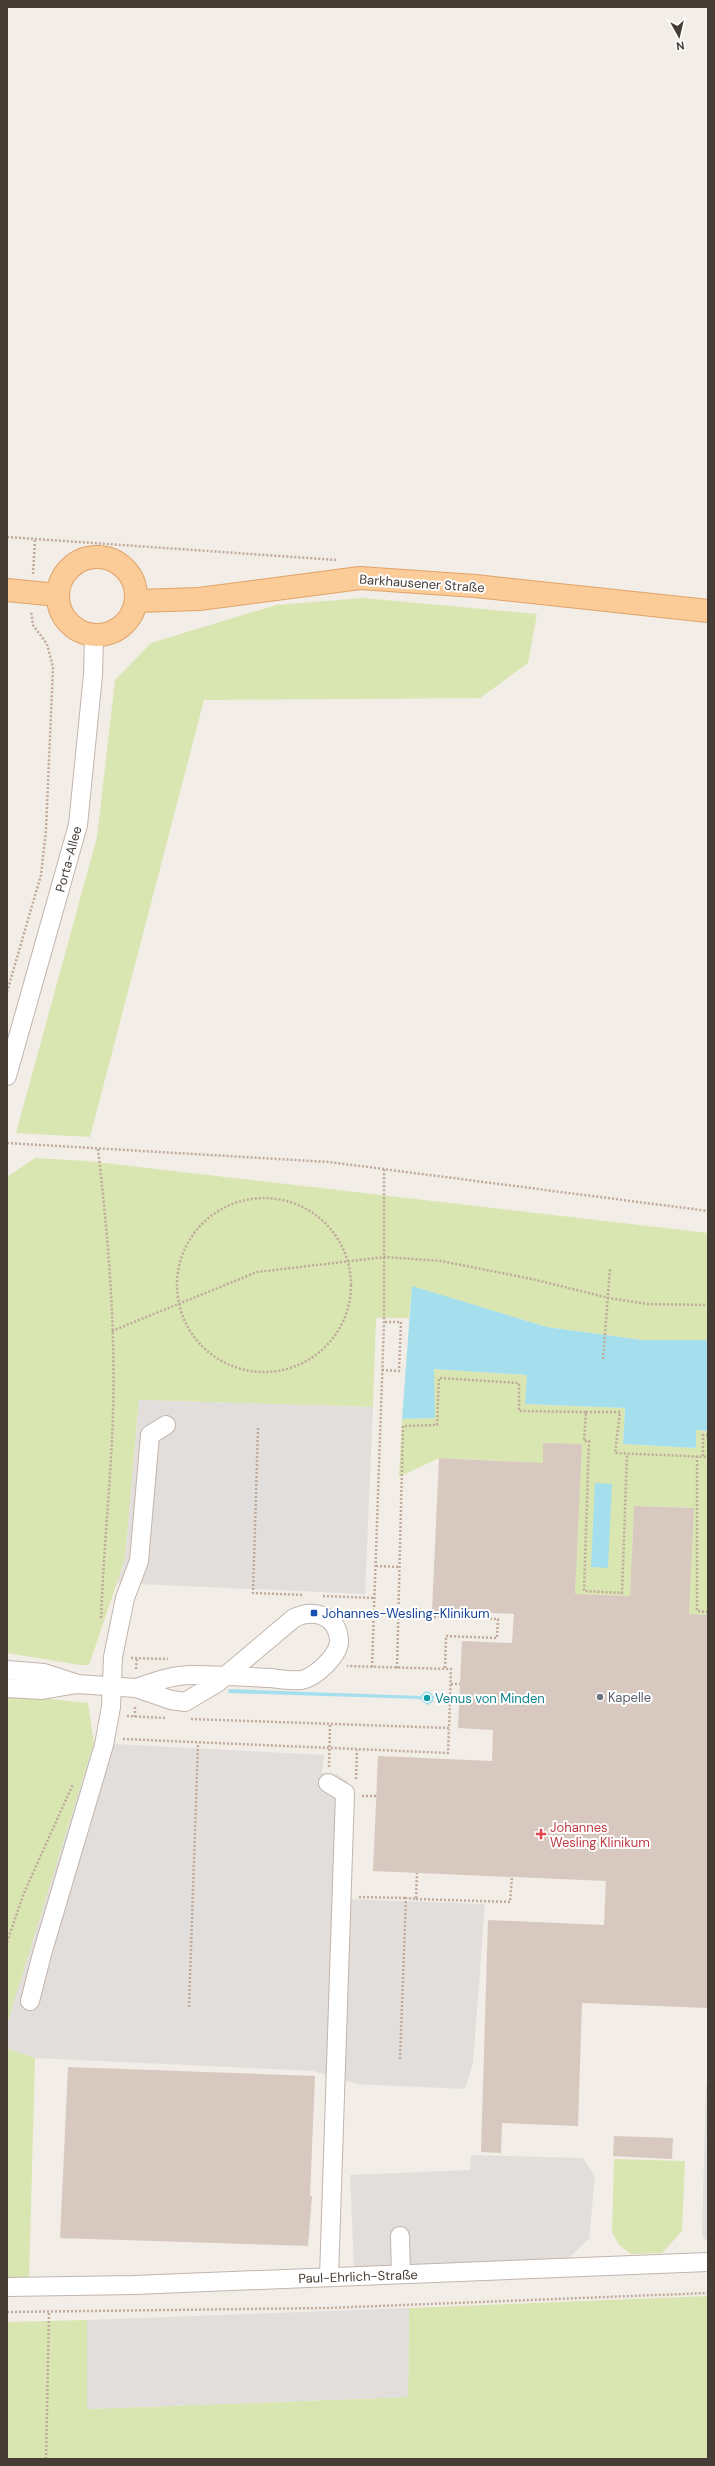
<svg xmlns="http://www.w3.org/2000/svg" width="715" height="2466" viewBox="0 0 715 2466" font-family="'DM Sans',sans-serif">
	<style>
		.green { fill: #d9e6b1 }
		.parking { fill: #e1dedc }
		.water { fill: #a5dfee }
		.building { fill: #d7c9bf }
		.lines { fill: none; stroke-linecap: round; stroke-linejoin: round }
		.minor-casing { stroke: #c1b5ad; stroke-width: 20 }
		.major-casing { stroke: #e0a368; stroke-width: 24 }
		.path { stroke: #bfab9b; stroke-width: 2.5; stroke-dasharray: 2 2; stroke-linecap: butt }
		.minor { stroke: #fff; stroke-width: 18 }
		.major { stroke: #fbcb98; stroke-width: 22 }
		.transit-dot { fill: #1a4fb4; stroke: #fff; stroke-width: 1.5 }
		.worship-dot { fill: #6b7280; stroke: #fff; stroke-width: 1.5 }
		.culture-dot { fill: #0f9aa8; stroke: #fff; stroke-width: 1.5 }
		.health-dot { fill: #e0444e; stroke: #fff; stroke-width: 1.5 }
		.labels { text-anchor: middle; stroke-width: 4; stroke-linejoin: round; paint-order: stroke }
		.street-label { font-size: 13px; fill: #453c36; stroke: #fff }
		.transit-label { font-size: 13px; fill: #164399; stroke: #fff; text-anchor: start }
		.worship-label { font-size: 13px; fill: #5b616d; stroke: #fff; text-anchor: start }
		.culture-label { font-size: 13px; fill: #0d838f; stroke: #fff; text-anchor: start }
		.health-label { font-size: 13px; fill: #be3a42; stroke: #fff; text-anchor: start }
	</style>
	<rect width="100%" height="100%" fill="#f3ede7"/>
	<!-- green -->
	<g class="green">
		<path d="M363 598 537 614 528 663 480 698 204 700 90 1137 16 1133 97 837 115 680 151 643 276 605Z"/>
		<path d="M35 1158 87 1161 708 1233V1340H642L547 1327 412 1287 409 1318H376L373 1407 139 1400 125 1559 89 1665H80L7 1653V1177Z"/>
		<path d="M434 1369 527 1375 526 1404 625 1408 623 1444 696 1448V1430L708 1431V1615L689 1614 693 1508 634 1506 630 1596 575 1594 581 1445 544 1443 542 1481 525 1462 439 1458 399 1477 402 1419 434 1418Z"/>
		<path d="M7 1694 88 1703 94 1743 7 2025Z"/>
		<path d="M7 2048 35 2058 29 2280H7Z"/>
		<path d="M614 2159 685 2161 682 2231 662 2253 631 2254 619 2245 612 2232Z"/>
		<path d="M708 2296V2459H7V2322L87 2320 88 2409 408 2397 409 2308Z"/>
	</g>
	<!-- parking -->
	<g class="parking">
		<path d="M139 1400 373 1407 365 1594 117 1583 125 1559Z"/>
		<path d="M94 1743 324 1755 322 1773 336 1774 347 1781 351 1791 347 1899 485 1904 473 2063 465 2089 357 2084 313 2071 35 2058 7 2048V2025Z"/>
		<path d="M706 2085H708V2243L702 2235Z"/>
		<path d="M471 2155 583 2158 595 2176 589 2239 565 2261 354 2268 350 2175 470 2170Z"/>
		<path d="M409 2308 408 2397 87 2409V2320Z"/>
	</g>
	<!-- water -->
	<g class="water">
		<path d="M412 1286 547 1327 642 1340H708V1431L696 1430V1448L623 1444 625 1408 525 1404 527 1375 434 1369 435 1418 402 1419Z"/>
		<path d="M595 1483 612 1484 608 1568 591 1567Z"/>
		<path d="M229 1689 420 1696 426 1691 430 1692 434 1697 433 1702 427 1705 420 1699 228 1693Z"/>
	</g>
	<!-- building -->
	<g class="building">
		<path d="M543 1443 582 1444 575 1594 630 1596 634 1506 694 1508 689 1614 708 1615V2008L582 2003 578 2126 502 2123 501 2153 481 2152 488 1920 604 1925 606 1881 373 1871 378 1756 492 1761 493 1730 458 1728 462 1641 512 1643 514 1614 432 1611 439 1458 543 1463Z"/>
		<path d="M68 2067 315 2076 310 2196H312L308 2246 60 2238Z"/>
		<path d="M614 2136 673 2138 672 2159 613 2156Z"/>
	</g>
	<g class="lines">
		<!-- minor casing -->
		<g class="minor-casing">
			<g id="minor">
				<path d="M7 1076 78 825 93 675 94 636"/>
				<path d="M7 1670 44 1673 75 1683"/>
				<path d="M7 1688 42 1690 77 1684 136 1688 171 1700 185 1702 217 1683 294 1618C313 1609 336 1614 339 1639 341 1654 315 1678 301 1680 291 1681 280 1679 270 1678 244 1677 218 1675 192 1675 172 1675 154 1682 136 1688"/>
				<path d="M328 1783 345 1793 329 2277"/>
				<path d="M30 2001 42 1954 104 1745 111 1707 113 1657 125 1598 139 1561 150 1435 166 1425"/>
				<path d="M400 2236 401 2274"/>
				<path d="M7 2287 134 2285 708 2262"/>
			</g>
		</g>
		<!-- major casing -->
		<g class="major-casing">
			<g id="major">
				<circle cx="97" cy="596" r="39"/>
				<path d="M7 590 58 595"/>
				<path d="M137 601 199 599 360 578 475 586 708 611"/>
			</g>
		</g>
		<!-- path -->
		<g class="path">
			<path d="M7 537 337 560"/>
			<path d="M33 574 35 539"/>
			<path d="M7 992 41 875 46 830 53 667 47 644 33 625 31 611"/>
			<path d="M7 1143 329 1162 708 1211"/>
			<path d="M98 1149C109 1245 117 1342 112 1439 109 1500 103 1560 101 1620"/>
			<circle cx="264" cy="1285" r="87"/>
			<path d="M112 1331 257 1272 385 1257 441 1261 532 1279 609 1298 647 1304 708 1305"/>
			<path d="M603 1359 610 1269"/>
			<path d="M382 1370 399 1371 401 1322H384"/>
			<path d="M586 1412H620L615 1453 708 1457"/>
			<path d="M258 1428 253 1593 304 1595"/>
			<path d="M697 1456V1611L708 1612"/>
			<path d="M703 1456V1435H708"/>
			<path d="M376 1566 400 1567"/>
			<path d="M323 1596 375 1598"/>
			<path d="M398 1616 498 1619 497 1638 446 1636 445 1669"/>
			<path d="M131 1658 168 1659"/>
			<path d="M372 1667 384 1322V1169"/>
			<path d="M397 1668 403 1426 437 1425 439 1378 519 1383V1411L586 1412 584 1441H589L584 1591 622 1593 627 1454"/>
			<path d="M136 1669 137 1658"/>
			<path d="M451 1684H460"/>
			<path d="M127 1716 166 1718"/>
			<path d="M135 1717V1706"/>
			<path d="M191 1719 449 1728 451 1669 347 1666"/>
			<path d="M123 1739 448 1753 449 1729"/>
			<path d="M329 1767 330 1724"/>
			<path d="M356 1779 357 1750"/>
			<path d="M362 1796H376"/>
			<path d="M359 1897 406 1898"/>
			<path d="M416 1899 510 1902 512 1877"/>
			<path d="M7 1942 24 1893 73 1784"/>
			<path d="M189 2007 198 1743"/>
			<path d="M400 2059 406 1898 416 1899 417 1873"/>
			<path d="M7 2312 328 2308 708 2293"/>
			<path d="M46 2459 49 2312"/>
		</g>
		<!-- minor -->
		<use href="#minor" class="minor"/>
		<!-- major -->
		<use href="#major" class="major"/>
	</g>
	<!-- markers -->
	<rect class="transit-dot" x="310" y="1609" width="8" height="8" rx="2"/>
	<circle class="worship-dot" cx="600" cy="1697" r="4"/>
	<circle class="culture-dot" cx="427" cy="1698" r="4"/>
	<path class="health-dot" d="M539 1828h4v4h4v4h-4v4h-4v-4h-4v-4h4z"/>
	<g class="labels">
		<!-- street labels -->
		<g class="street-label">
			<text transform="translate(422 583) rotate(4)" y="5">Barkhausener Straße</text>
			<text transform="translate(68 859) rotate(-75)" y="5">Porta-Allee</text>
			<text transform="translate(358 2276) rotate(-2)" y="5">Paul-Ehrlich-Straße</text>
		</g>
		<!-- transit labels -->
		<g class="transit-label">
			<text x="322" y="1618">Johannes-Wesling-Klinikum</text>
		</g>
		<!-- worship labels -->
		<g class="worship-label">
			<text x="608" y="1702">Kapelle</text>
		</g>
		<!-- culture labels -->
		<g class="culture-label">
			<text x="435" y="1703">Venus von Minden</text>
		</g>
		<!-- health labels -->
		<g class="health-label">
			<text x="550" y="1832">Johannes<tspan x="550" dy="15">Wesling Klinikum</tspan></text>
		</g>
	</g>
	<!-- border -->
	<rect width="715" height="2466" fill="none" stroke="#453c36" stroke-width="16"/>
	<!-- north arrow -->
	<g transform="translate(679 36) rotate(172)" stroke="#ffffff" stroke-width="3" paint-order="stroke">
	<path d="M0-3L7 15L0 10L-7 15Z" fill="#453c36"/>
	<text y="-6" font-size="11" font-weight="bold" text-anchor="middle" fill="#453c36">N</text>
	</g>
</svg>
